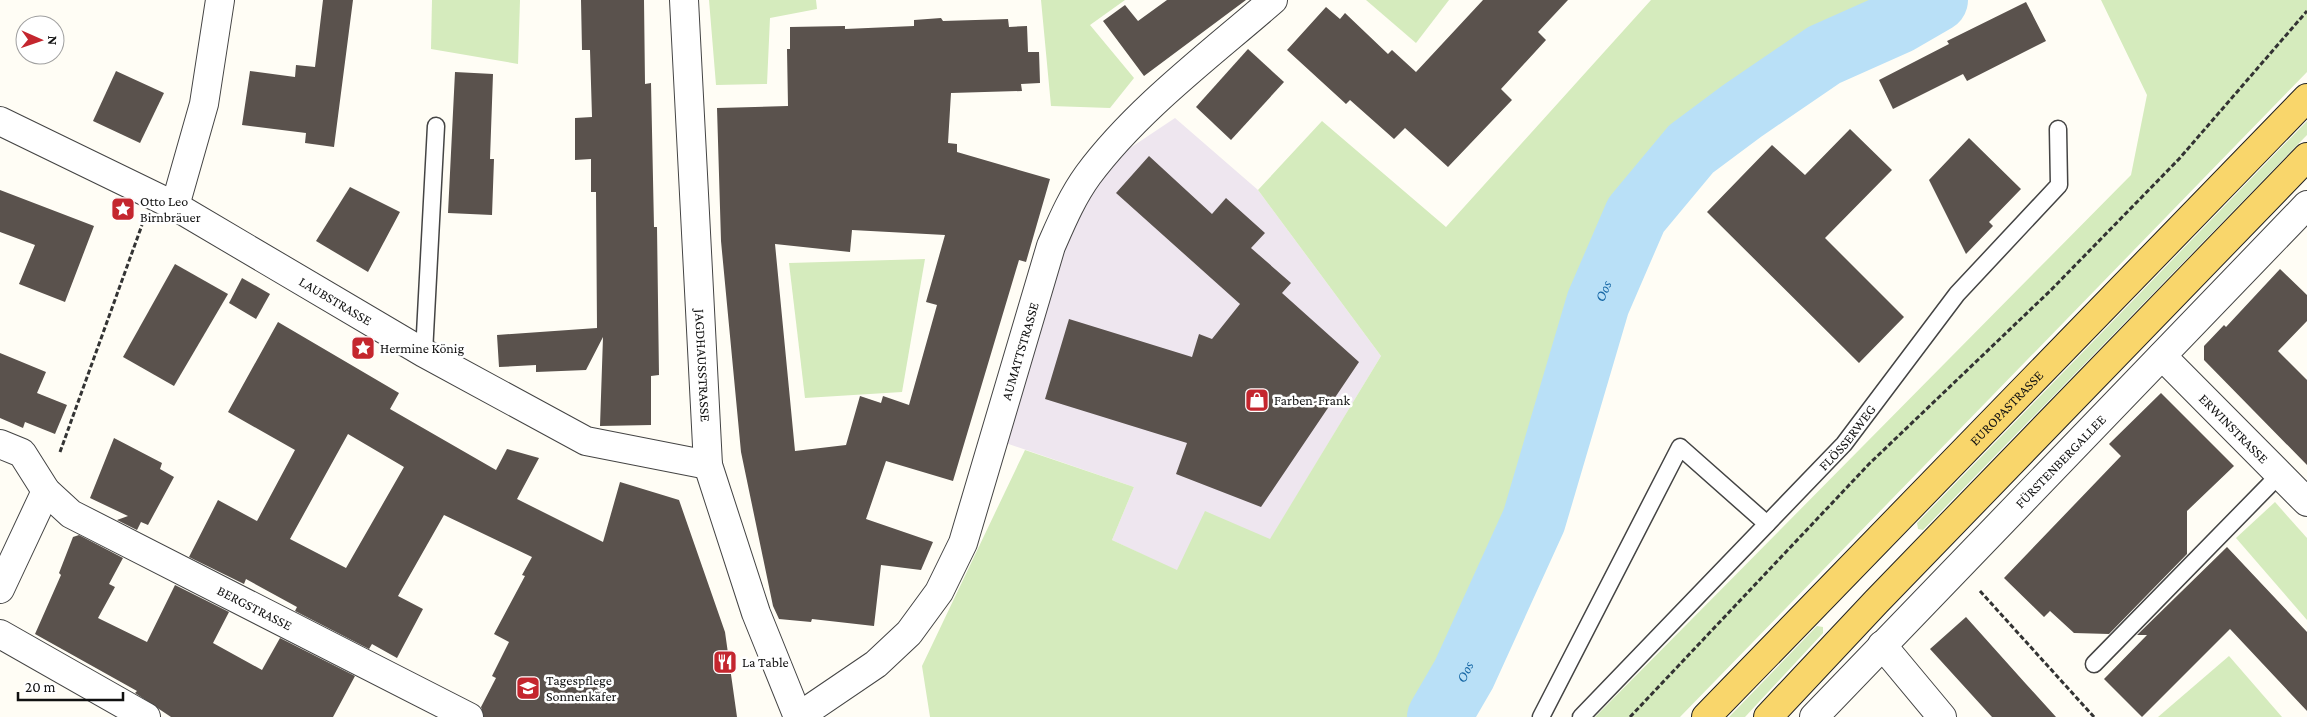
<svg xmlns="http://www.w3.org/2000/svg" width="2307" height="717" viewBox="0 0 2307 717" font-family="'Crimson Pro',serif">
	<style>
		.industrial { fill: #eee6ef }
		.green { fill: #d5ebbd }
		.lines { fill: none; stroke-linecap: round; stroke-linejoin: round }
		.river { stroke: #b9e0f7; stroke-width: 64 }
		.building { fill: #5a524d; fill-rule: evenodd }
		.lane-casing { stroke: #444; stroke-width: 19 }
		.street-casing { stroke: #444; stroke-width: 30 }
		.primary-casing { stroke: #222; stroke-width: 30 }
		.path { stroke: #333; stroke-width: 3; stroke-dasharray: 5 2.5; stroke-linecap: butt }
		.lane { stroke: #fff; stroke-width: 16 }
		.street { stroke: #fff; stroke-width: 28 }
		.primary { stroke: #f9d66b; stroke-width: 28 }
		.labels { text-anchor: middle; stroke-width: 5; stroke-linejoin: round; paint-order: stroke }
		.poi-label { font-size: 14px; fill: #111; stroke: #fff; text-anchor: start }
		.street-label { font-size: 14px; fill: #111; stroke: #fff }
		.water-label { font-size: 15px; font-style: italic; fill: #1768a6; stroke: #fff }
	</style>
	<rect width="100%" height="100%" fill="#fffdf5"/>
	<!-- industrial -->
	<path class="industrial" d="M1175 118 1258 190 1381 356 1270 540 1177 571 1112 540 1134 487 994 439 1088 176Z"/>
	<!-- green -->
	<g class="green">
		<path d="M432 0H520L518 64 431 49Z"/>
		<path d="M709 0H816L817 9 770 18 767 84 716 85Z"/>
		<path d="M1041 0H1125L1090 25 1134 78 1110 108 1051 106Z"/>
		<path d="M1366 0H1449L1416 43Z"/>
		<path d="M1651 0H1898L1867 16 1726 102 1613 218 1547 369 1501 532 1417 717H930L922 666 1025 450 1134 487 1112 540 1177 570 1205 511 1270 539 1381 356 1258 190 1322 121 1446 227Z"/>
		<path d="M2101 0H2307V72L1680 717H1595L2131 175 2147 95Z"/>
		<path d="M2307 121V135L1923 530 1918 529 1917 523Z"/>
		<path d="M925 259 902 392 805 398 789 263Z"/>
		<path d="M2275 502 2307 538V620L2236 538Z"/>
		<path d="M1817 626 1823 627V633L1745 717H1729Z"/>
		<path d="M2229 656 2282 717H2158Z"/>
	</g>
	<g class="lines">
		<!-- river -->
		<path class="river" id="s1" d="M1439 717 1464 674 1534 520 1598 303 1636 215 1691 149 1742 111 1824 55 1898 22 1936 0"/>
	</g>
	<!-- building -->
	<g class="building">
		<path d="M323 0H353L334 147 305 143 306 133 242 125 250 71 295 77 296 65 315 67Z"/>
		<path d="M581 0H644L645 84 651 83 654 227H657L659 375 651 376V425L600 426 603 337 586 370 536 372V365L499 367 497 335 597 328 596 192H591V159L575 160V118L592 117 590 50H582Z"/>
		<path d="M1167 0H1246L1144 76 1103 21 1125 5 1138 21Z"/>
		<path d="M1483 0H1568L1538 32 1546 40 1501 89 1512 100 1448 167 1405 128 1394 139 1350 100 1346 104 1287 50 1326 7 1340 19 1345 13 1388 54 1392 50 1416 72Z"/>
		<path d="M2026 2 2046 41 1967 81 1963 74 1893 109 1879 80 1949 44 1947 41Z"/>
		<path d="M941 18 943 21 1008 19 1009 27 1027 26 1028 52H1039L1040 83 1021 84 1022 91 951 93 948 143 957 144V152L1050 179 1026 262 1019 260 953 481 886 461 866 519 933 542 921 570 881 565 874 626 812 619 811 622 779 619 773 606 741 452 721 241 717 108 788 106 787 49H790V27L845 26V29L914 26V20ZM852 230 945 235 926 302 937 305 909 405 883 396 881 403 860 396 846 445 795 451 775 244 850 252Z"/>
		<path d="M1248 49 1284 82 1231 140 1196 107Z"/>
		<path d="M116 71 164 93 140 143 93 121Z"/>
		<path d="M455 72 493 74 490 159H494L492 215 448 213Z"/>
		<path d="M1850 129 1892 170 1825 238 1904 317 1859 363 1707 212 1772 145 1805 175Z"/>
		<path d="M1969 138 2021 189 1989 222 1993 226 1966 254 1929 180Z"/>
		<path d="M1149 156 1212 214 1226 198 1265 233 1251 248 1291 283 1282 293 1359 362 1261 507 1176 474 1187 443 1045 399 1069 319 1192 357 1199 334 1212 339 1240 304 1116 193Z"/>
		<path d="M350 187 400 212 368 272 316 241Z"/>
		<path d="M0 190 94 226 65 302 19 284 35 245 0 232Z"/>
		<path d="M175 264 228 294 174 386 123 357Z"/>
		<path d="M2280 269 2307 295V321L2278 351 2307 380V465L2204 360V346L2224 325 2226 327Z"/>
		<path d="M242 278 270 294 256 319 229 303Z"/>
		<path d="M278 322 399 393 390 409 496 470 507 449 539 458 517 499 603 542 620 482 679 500 725 632 737 717H484L481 707 496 678 492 676 509 642 494 634 525 576 522 575 532 557 444 515 398 596 423 609 397 658 372 644 369 649 295 611 297 607 246 579 244 584 189 557 218 500 257 521 295 450 228 412ZM348 434 404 467 346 568 290 539Z"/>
		<path d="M0 353 46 372 37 393 67 405 55 434 25 422 23 428 0 418Z"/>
		<path d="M2161 393 2234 466 2187 511V554L2109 634 2074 633 2050 611 2044 617 2004 578 2121 456 2109 444Z"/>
		<path d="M114 438 162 463 160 469 174 477 148 525 141 522 137 530 117 520 128 516 90 498Z"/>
		<path d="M79 535 123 558 109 584 115 587 98 618 147 642 175 585 229 612 213 643 262 670 280 638 355 676 333 717H171L135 693 137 691 35 634 61 575 59 573 73 537Z"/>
		<path d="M2227 547 2307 632V711L2230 629 2142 717 2104 679 2147 635H2137Z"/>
		<path d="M1966 617 2026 684 2056 717H1992L1930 649Z"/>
	</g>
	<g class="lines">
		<!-- lane casing -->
		<g class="lane-casing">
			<g id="lane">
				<path d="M424 353 436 126"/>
				<path d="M2094 664 2280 474"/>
				<path d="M1541 717 1680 447 1767 524"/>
				<path id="s2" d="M1581 717 1844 444 1957 294 2059 185 2058 129"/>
			</g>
		</g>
		<!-- street casing -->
		<g class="street-casing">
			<g id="street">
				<path id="s3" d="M684 0 708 465 756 613 798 717"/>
				<path id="s4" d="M0 121 175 206 424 353 586 441 708 465"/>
				<path d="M175 206 204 104 220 0"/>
				<path id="s5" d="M2162 356 2307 502"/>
				<path id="s6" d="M0 444 22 453 46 491 71 514 469 717"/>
				<path d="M0 589 46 491"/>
				<path d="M0 634 146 717"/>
				<path d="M1882 645 1942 717"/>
				<path id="s7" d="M798 717 876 664 909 633 939 592 963 543 1051 246C1062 221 1072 197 1088 175 1137 109 1211 54 1273 0"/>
				<path id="s8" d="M1814 717 2307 205"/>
			</g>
		</g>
		<!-- primary casing -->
		<g class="primary-casing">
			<g id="primary">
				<path id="s9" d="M1706 717 2307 98"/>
				<path d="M1768 717 1876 602 2307 157"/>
			</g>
		</g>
		<!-- path -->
		<g class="path">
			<path d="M60 452 142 225"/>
			<path d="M1980 591 2094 717"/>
			<path d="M1630 717 1869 464 2051 290 2179 159 2307 11"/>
		</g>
		<!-- lane -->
		<use href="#lane" class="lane"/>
		<!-- street -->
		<use href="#street" class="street"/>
		<!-- primary -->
		<use href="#primary" class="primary"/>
	</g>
	<!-- icons -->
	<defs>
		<g id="sight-square" transform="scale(1.25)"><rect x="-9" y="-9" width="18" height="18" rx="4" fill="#c4262e" stroke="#fff"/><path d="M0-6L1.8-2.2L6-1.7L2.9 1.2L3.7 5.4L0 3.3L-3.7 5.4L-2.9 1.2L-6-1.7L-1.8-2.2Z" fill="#fff"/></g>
		<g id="shop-square" transform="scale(1.25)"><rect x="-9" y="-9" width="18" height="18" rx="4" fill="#c4262e" stroke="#fff"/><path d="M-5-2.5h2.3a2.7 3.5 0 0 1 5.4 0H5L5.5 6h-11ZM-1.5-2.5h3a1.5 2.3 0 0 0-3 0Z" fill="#fff"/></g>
		<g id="restaurant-square" transform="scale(1.25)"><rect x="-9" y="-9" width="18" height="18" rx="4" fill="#c4262e" stroke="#fff"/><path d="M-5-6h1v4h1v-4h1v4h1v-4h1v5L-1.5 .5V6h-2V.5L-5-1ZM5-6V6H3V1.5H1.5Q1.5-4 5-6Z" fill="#fff"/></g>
		<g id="school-square" transform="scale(1.25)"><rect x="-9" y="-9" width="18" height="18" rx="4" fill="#c4262e" stroke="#fff"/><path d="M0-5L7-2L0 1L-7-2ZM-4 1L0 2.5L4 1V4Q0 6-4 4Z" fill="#fff"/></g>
	</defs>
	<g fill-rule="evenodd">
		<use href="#sight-square" x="123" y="209"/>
		<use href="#sight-square" x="363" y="348"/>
		<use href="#shop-square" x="1257" y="400"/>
		<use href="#restaurant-square" x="725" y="662"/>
		<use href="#school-square" x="528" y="688"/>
	</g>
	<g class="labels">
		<!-- poi labels -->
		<g class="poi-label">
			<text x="140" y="206">Otto Leo<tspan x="140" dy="16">Birnbräuer</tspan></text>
			<text x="380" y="353">Hermine König</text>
			<text x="1274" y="405">Farben-Frank</text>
			<text x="742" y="667">La Table</text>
			<text x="546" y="685">Tagespflege<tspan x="546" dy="16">Sonnenkäfer</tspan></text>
		</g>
		<!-- street labels -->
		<g class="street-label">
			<text dy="5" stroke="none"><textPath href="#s4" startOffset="381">LAUBSTRASSE</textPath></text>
			<text dy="5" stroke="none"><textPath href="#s7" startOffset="445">AUMATTSTRASSE</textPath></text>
			<text dy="5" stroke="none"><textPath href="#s3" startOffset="366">JAGDHAUSSTRASSE</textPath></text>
			<text dy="5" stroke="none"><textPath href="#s9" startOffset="431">EUROPASTRASSE</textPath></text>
			<text dy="5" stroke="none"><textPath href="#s5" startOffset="102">ERWINSTRASSE</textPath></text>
			<text dy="5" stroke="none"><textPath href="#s2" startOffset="386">FLÖSSERWEG</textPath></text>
			<text dy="5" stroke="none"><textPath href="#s8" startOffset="355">FÜRSTENBERGALLEE</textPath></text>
			<text dy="5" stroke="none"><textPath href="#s6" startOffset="309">BERGSTRASSE</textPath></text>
		</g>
		<!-- water labels -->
		<g class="water-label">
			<text dy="5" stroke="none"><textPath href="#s1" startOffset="458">Oos</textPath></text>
			<text dy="5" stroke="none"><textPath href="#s1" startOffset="52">Oos</textPath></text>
		</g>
	</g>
	<!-- north arrow -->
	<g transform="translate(40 40) rotate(92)"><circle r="24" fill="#ffffff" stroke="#a0a0a0"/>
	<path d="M0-4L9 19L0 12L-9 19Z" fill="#c4262e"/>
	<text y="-8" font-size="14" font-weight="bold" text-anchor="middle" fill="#111111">N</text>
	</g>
	<!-- scale -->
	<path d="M18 692v8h105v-8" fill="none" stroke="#111111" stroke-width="2.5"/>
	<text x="25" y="692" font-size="15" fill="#111111" stroke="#ffffff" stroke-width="4" paint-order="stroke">20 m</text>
</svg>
